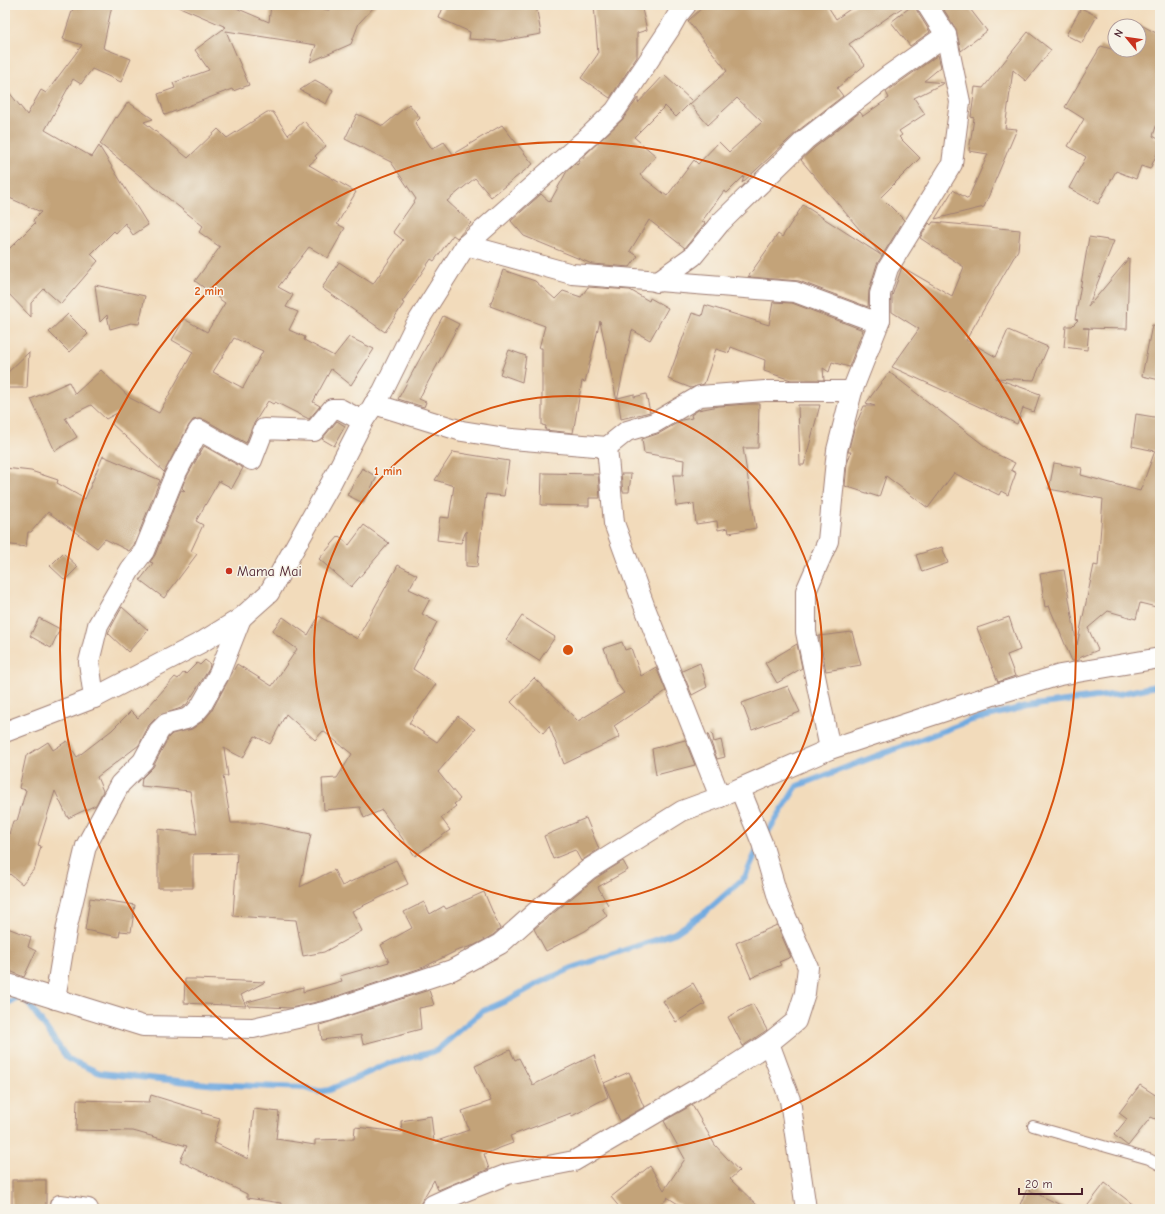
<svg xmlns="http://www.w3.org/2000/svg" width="1165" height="1214" viewBox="0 0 1165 1214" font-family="'Comic Neue',sans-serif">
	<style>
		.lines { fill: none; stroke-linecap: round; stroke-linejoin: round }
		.stream { stroke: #71aae0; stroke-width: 6 }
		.building { fill: #c3a379; fill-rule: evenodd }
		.lane-casing { stroke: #9e7d73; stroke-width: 12 }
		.street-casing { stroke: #9e7d73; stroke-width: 22 }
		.lane { stroke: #fff; stroke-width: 10 }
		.street { stroke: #fff; stroke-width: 20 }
		.ring { fill: none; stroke: #d8530f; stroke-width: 2 }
		.poi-dot { fill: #c8321e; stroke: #f7f3e8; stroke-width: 1.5 }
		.labels { text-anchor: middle; stroke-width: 3; stroke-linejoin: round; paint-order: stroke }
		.poi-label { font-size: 14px; fill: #4a1f2b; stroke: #f7f3e8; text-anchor: start }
		.centre { fill: #d8530f; stroke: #f7f3e8; stroke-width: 2 }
		.ring-label { font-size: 12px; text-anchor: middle; font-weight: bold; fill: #d8530f; stroke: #f7f3e8; stroke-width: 3; stroke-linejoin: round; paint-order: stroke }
	</style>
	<rect width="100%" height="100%" fill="#f7f3e8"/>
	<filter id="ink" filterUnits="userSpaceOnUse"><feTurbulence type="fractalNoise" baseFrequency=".025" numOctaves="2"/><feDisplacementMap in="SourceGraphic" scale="8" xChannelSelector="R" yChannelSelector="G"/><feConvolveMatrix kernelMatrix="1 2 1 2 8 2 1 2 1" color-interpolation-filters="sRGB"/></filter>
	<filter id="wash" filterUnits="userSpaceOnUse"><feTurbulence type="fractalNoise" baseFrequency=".012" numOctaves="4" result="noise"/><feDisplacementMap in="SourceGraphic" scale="16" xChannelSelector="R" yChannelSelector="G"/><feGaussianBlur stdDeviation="0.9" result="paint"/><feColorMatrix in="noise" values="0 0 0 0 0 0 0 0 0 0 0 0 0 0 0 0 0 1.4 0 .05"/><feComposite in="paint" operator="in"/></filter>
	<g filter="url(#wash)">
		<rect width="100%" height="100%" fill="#f2dbbb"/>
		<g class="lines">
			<!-- stream -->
			<g class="stream">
				<path d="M764 838 797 786 972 720 1028 706 1119 694 1160 685"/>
				<path d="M5 1004 23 996 68 1059 100 1073 207 1084 305 1088 318 1092 329 1090 387 1064 436 1051 481 1012 508 1000 539 983 572 968 675 933 707 911 745 877 758 848"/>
			</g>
		</g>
		<g id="blocks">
			<!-- building -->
			<g class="building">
				<path d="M74 5H112L103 48 131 59 121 82 92 69 81 84 73 79 45 130 92 157 99 146 148 225 133 235 125 223 116 233 114 231 91 254 98 261 61 304 44 289 31 303V317L5 290V253L35 223 33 220 41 212 5 196V87L27 115 41 90 46 93 82 45 63 39Z"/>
				<path d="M175 5H229L269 22 271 5H295L329 10 331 5H376L359 23 351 44 310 62 316 45 226 31 249 85 233 91 232 89 165 115 158 94 175 88 173 83 209 70 195 50 226 27Z"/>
				<path d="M444 5H536L541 34 501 41 469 39 470 32 439 18Z"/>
				<path d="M594 5H641L647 30 637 33V57L610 98 581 78 598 54Z"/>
				<path d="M705 5H827L836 19 856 5H906L849 44 865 65 837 88 843 96 799 130 742 183 744 176 727 193 724 191 702 221 705 223 685 248 649 220 630 251 638 256 630 267 592 264 524 236 511 221 541 194 550 202 567 171 575 163 577 165 586 154 623 119 638 98V103L664 75 692 101 676 117 665 106 634 137 656 156 640 175 667 196 694 160 698 164 719 142 729 152 762 122 737 98 708 125 690 104 727 71 688 21Z"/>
				<path d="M913 5H916L917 11 930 32 910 46 891 22Z"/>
				<path d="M951 5H967L987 31 961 51 956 29 944 10Z"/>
				<path d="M1081 8 1097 16 1082 43 1066 35Z"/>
				<path d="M1139 24 1160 35V114L1153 136 1160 140V147L1150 169 1141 166 1136 179 1116 171 1098 204 1069 188 1086 157 1068 146 1084 119 1065 107 1101 46 1115 50 1139 53Z"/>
				<path d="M1028 32 1051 50 1026 81 1013 70 1005 128 1017 129 984 207 935 219 953 190 968 199 988 154 969 151 974 118 971 117 975 87 983 88Z"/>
				<path d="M938 55 941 67 924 81 944 83 914 98 925 114 899 131 902 135 899 137 920 158 881 197 904 220 877 264 869 291 868 307 799 281 748 277 778 234 782 237 803 205 881 255 801 160 814 148 860 112 863 116 889 98 886 92Z"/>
				<path d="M315 80 333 90 326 104 300 90Z"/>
				<path d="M128 102 153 119 144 122 188 158 218 129 227 138 267 112H273L288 135 304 121 326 146 315 156 317 158 309 165 356 192 337 224 345 228 328 258 309 247 278 287 293 295 286 307 298 312 289 330 305 337 304 340 334 356 349 337 374 349 351 385 331 369 313 402 320 406 309 419 275 402 273 404 268 401 253 425 246 443 205 420 199 419 193 420 189 425 164 472 112 424 117 413 106 419 91 405 65 418 77 437 55 451 31 399 69 382 75 394 101 370 130 398 159 413 193 352 172 340 184 319 207 332 225 303 195 281 220 247 199 232 203 226 100 144 116 117 117 118ZM234 338 263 351 243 388 213 372Z"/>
				<path d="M409 104 420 118 415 123 432 149 444 142 453 154 502 125 533 164 491 197 475 178 447 201 471 223 457 238 453 235 434 261 431 259 402 302 404 303 385 332 322 288 339 262 373 284 403 240 393 232 416 199 391 162 345 139 357 114 383 126Z"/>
				<path d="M933 222 1020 230 1018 250 966 340 996 357 1008 330 1048 347 1034 380 995 378 1040 394 1034 412 1023 408 1017 424 892 367 919 329 892 312V296L902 267 952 296 964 267 920 238 929 223 931 225Z"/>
				<path d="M1089 237 1114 241 1088 307 1129 258 1127 329 1083 328H1089L1087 350 1064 347 1066 326H1072L1078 320 1075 319Z"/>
				<path d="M503 270 535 281 555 299 563 291 581 297 588 287 630 290 649 301 650 298 668 308 650 340 632 330 617 401 600 321 585 382 582 381 573 433 545 430 546 426 542 425V348H539L545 326 490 306Z"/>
				<path d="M95 285 145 296 139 324 131 323 110 329 107 315 100 322Z"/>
				<path d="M773 302 792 303 863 330 849 367 832 362 829 372 823 368 824 380H791L764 371 765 360 731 347 729 353 716 349 704 384 691 388 668 379 692 313 702 316 705 305 769 325Z"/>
				<path d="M68 314 88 334 69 352 49 332Z"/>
				<path d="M443 316 459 324 419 399 426 402 424 407 398 399Z"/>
				<path d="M1152 325 1160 326V380L1142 376Z"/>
				<path d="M509 350 526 356 522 382 500 374Z"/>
				<path d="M29 352 27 388H5V375Z"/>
				<path d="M889 372 994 453 1015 463 1011 470 1016 473 1008 495 1001 491 999 495 954 473 928 508 886 476 879 497 845 486 847 464 851 452H848L854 429 864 406H875L866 403Z"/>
				<path d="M634 394V397L646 394 650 412 621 419 618 398Z"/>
				<path d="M748 404H759L758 448H743L756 528 729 533 728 528 718 530 717 521 696 524 694 504 676 506 673 475H683L684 460 644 453 642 439 660 433 682 420 692 418 691 415 698 410 719 406Z"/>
				<path d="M798 405H820L804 465H800Z"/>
				<path d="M1136 414 1160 418V608L1140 603 1136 619 1108 611 1088 628 1098 650 1079 658V660L1072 661 1049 606 1045 607 1040 574 1064 570 1077 645 1094 565 1098 566 1103 499 1049 489 1054 463 1082 468 1081 475 1140 491 1155 451 1132 446Z"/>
				<path d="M337 421 345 426 334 446 322 439Z"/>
				<path d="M204 446 243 468 232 488 219 481 196 521 203 525 191 551 197 554 164 598 140 580 153 563 150 562 155 555 181 490 185 491 182 488 184 482Z"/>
				<path d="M453 452 509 461 504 496 486 494 477 567 466 566V531L461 543 437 540 440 517 449 518 454 486 435 480Z"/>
				<path d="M103 456 160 480 134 545 129 551 105 539 97 548 48 512 31 532H28L26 547 5 544V468L31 471 58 480 57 483 85 499Z"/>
				<path d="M362 468 377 477 363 503 347 495Z"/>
				<path d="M542 473 598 474 600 498H589V506L541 505Z"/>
				<path d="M621 474H631L629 492H623Z"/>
				<path d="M364 525 389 543 351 587 319 559 339 536 349 545Z"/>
				<path d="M942 547 948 563 922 572 916 555Z"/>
				<path d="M63 553 78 567 65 580 50 566Z"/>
				<path d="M398 565 417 575 409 589 430 599 422 614 437 622 413 669 436 684 409 723 437 742 458 716 475 729 438 772 460 799 454 804 456 806 441 818 450 830 415 856 382 810 364 818 360 807 324 810 322 779 337 778 352 754 323 731 315 740 286 714 270 744 255 736 243 758 224 748 228 776H223L231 823H258L311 834 300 887 334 870 342 886 396 860 408 884 352 911 362 931 324 952 303 956 296 920 233 916 237 853 193 854V888H158V829L197 834 190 791 141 786 142 778 153 767 168 738 172 734 192 729 204 720 211 712 237 664 272 686 297 649 272 631 283 617 308 635 319 616 357 639Z"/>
				<path d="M122 607 148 630 128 652 108 633Z"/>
				<path d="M522 616 555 637 539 661 506 640Z"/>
				<path d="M1009 617 1020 650 1007 655 1015 676 998 682 977 628Z"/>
				<path d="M39 618 60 629 51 648 30 636Z"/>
				<path d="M852 632 861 665 826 671 819 636Z"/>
				<path d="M622 642 625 650 631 648 641 676 656 667 666 691 614 726 620 737 564 764 549 726 543 733 511 702 534 678 578 721 624 693 616 682 604 648Z"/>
				<path d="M797 644 802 668 777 683 765 663Z"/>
				<path d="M205 660 210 664 209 669 187 704 181 708 158 716 149 725 139 745 97 777 103 791 96 805 68 818 55 791 38 845 41 846 35 868 22 884 5 870V848L13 821H17L26 790 19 788 26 756 48 742 53 750 67 741 77 757 112 730 131 711 138 718 175 677 178 679 184 672 186 674 197 663 200 665Z"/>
				<path d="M700 663 707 687 692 695 682 671Z"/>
				<path d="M788 686 800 712 752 730 742 703Z"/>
				<path d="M712 733 714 742 721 740 725 757 717 759 708 734Z"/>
				<path d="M685 740 695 765 656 775 652 749Z"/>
				<path d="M586 818 599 849 581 861 575 850 553 859 544 836Z"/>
				<path d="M623 861 628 870 598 887 608 905 602 908 607 916 585 931 546 951 534 929 596 878Z"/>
				<path d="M484 892 500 929 493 935 475 945 456 951 424 967 325 1000 291 1008 248 1006 247 1002 303 987V992L342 981 340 976 389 962 381 945 412 928 404 912 424 902 430 914 444 906 446 909Z"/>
				<path d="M90 898 135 905 131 932 120 931 119 937 85 930Z"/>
				<path d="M777 925 791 957 779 962 781 965 751 978 736 943Z"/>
				<path d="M5 927 31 937 28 947 36 951 24 977 5 969Z"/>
				<path d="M185 979H196L265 982 241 995 246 1006 184 1003Z"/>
				<path d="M693 983 705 1004 676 1022 663 1001Z"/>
				<path d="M429 990 434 1005 419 1008 421 1029 363 1044 361 1035 322 1040 320 1025Z"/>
				<path d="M753 1004 767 1030 743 1046 728 1017Z"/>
				<path d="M510 1050 515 1060 519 1058 533 1085 594 1055 608 1097 572 1116 571 1113 510 1136 513 1143 484 1154 489 1169 438 1190 434 1180 419 1206 410 1209H280L281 1203 247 1198V1194L180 1161 187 1146 133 1131 76 1130 77 1100 149 1102 151 1095 203 1111 202 1113 220 1118 213 1142 248 1159 254 1109 279 1112 276 1139 315 1145V1140L354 1139 355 1127 402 1132 401 1121 431 1116 434 1142 469 1130 462 1111 491 1101 475 1066Z"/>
				<path d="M629 1072 644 1107 620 1121 604 1083Z"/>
				<path d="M1140 1085 1160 1098V1121L1151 1117 1128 1146 1114 1135 1127 1119 1119 1113Z"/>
				<path d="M692 1105 715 1145 739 1171 730 1179 761 1209H686L667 1197 668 1198 655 1209H621L611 1197 650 1166 664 1190 685 1159 664 1121Z"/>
				<rect x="12" y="1180" width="34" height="29"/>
				<path d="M1105 1183 1139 1209H1085Z"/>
				<path d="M1027 1189 1069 1209H1018Z"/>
			</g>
		</g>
	</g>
	<g filter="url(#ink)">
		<use href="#blocks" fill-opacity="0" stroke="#9e7d73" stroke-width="1"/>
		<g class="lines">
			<!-- lane casing -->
			<g class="lane-casing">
				<path id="lane" d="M1033 1126 1149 1159 1160 1165"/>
			</g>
			<!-- street casing -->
			<g class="street-casing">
				<g id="street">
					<path d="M466 245 572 274 795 292 873 321 880 320"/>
					<path d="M657 282 693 256 720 223 806 139 888 76 946 35"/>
					<path d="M374 404 462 431 512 439 607 447 627 431 654 423 700 396 765 391H852"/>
					<path d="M607 447 614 523 645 608 720 797"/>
					<path d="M94 698 89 662 98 625 130 570 144 551 174 477 199 430 252 460 264 429 314 431 332 409H340L363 421"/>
					<path d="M5 732 94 698 202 642 241 618 269 593 330 485 363 421 383 391 415 326 466 245 589 136 615 111 669 30 677 16 686 5"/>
					<path d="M830 749 806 632V591L828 541 837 450 852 391 880 320V294L888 268 952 164 960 102 946 35 927 5"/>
					<path d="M5 983 143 1026 253 1028 328 1011 452 970 500 944 537 911 589 869 682 811 720 797 830 749 990 696 1060 675 1160 658"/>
					<path d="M55 999 67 926 86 846 120 784 143 761 159 731 166 724 186 719 195 713 201 706 219 674 241 618"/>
					<path d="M769 1043 790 1100 806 1209"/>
					<path d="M60 1205 88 1209"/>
					<path d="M430 1209 433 1205 455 1195 508 1174 574 1161 712 1080 769 1043 796 1021 805 993 808 967 779 901 762 843 740 789"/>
				</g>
			</g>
			<!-- lane -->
			<use href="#lane" class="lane"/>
			<!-- street -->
			<use href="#street" class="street"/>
		</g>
	</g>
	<!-- distance rings -->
	<g class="ring">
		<circle cx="568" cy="650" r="254"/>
		<circle cx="568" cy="650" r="508"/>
	</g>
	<!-- markers -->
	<circle class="poi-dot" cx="229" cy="571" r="4"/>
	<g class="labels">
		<!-- poi labels -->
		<g class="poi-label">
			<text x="237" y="576">Mama Mai</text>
		</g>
	</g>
	<circle cx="568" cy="650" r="6" class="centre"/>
	<g class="ring-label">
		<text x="209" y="295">2 min</text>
		<text x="388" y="475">1 min</text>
	</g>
	<!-- margin -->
	<rect width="1165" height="1214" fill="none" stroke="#f7f3e8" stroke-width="20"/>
	<!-- north arrow -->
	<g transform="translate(1127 38) rotate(299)"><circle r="19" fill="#f7f3e8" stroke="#b29e9c"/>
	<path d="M0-3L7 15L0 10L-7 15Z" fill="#c8321e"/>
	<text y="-6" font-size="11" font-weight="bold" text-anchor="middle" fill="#4a1f2b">N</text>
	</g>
	<!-- scale -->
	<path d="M1019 1188v6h63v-6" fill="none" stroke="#4a1f2b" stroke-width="2"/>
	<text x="1025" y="1188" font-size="12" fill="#4a1f2b" stroke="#f7f3e8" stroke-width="3" paint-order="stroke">20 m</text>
</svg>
